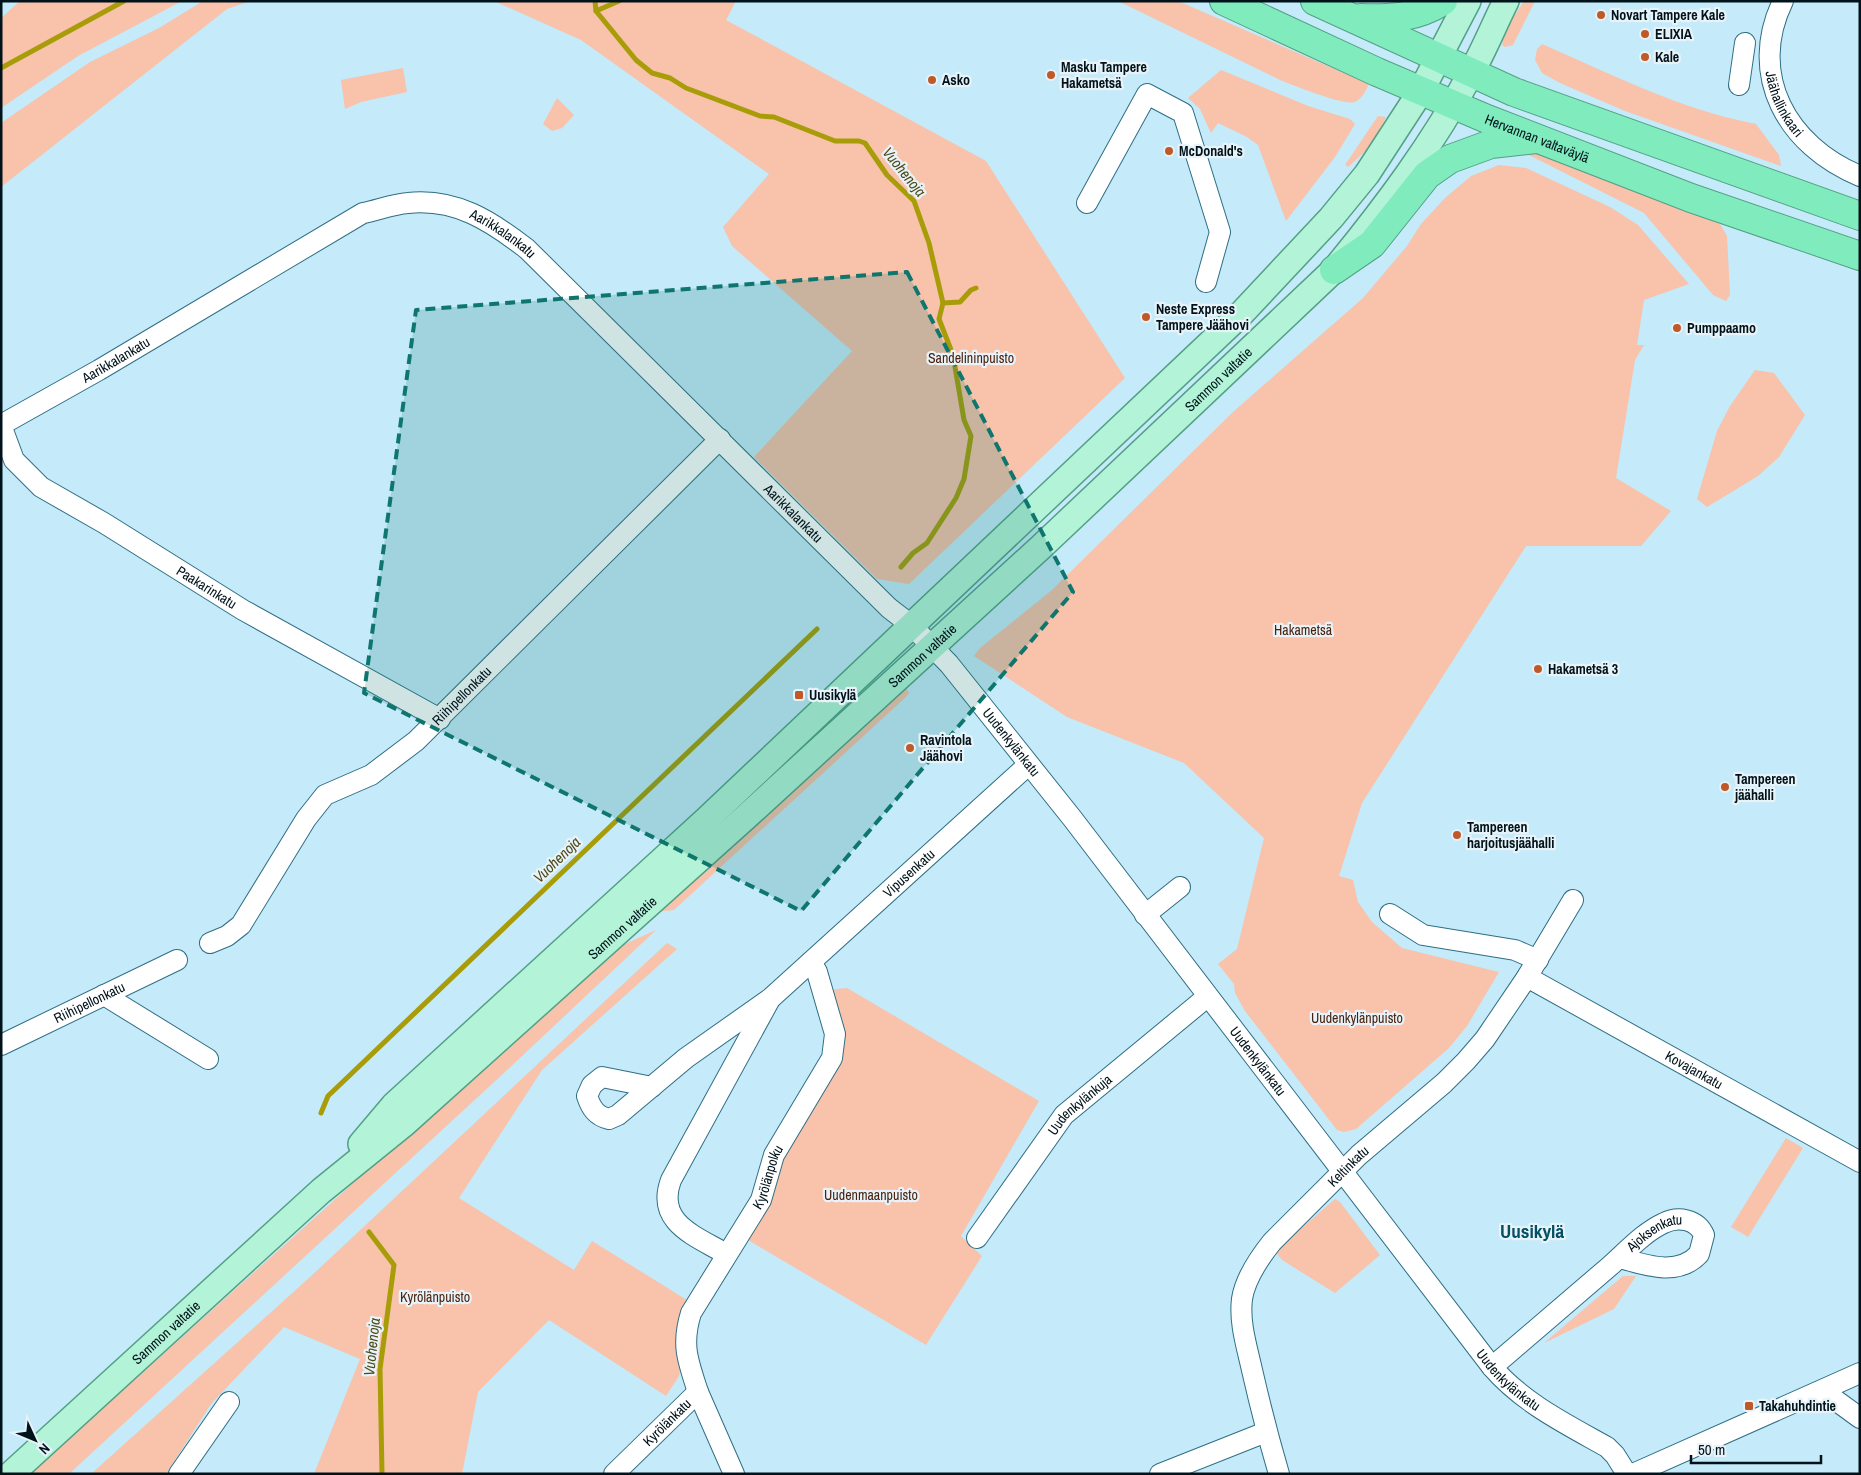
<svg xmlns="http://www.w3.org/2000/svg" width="1861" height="1475" viewBox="0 0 1861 1475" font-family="'Archivo Narrow',sans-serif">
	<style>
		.green { fill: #f8c2ab }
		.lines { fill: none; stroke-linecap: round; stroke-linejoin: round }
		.stream { stroke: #a89c08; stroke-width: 5 }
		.minor-casing { stroke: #2e6e84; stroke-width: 22 }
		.major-casing { stroke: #53a085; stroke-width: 28 }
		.highway-casing { stroke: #53a085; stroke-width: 30 }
		.minor { stroke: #fff; stroke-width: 20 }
		.major { stroke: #b3f4d8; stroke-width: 25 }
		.highway { stroke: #80ecbe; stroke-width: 28 }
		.marked { fill: #0f766e; fill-opacity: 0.2; stroke: #0f766e; stroke-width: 4; stroke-dasharray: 10 6; stroke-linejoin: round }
		.poi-dot { fill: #bf5928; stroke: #e7f3f8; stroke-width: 2 }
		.labels { text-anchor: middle; stroke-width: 4.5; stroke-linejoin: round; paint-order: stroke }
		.poi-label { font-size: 14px; font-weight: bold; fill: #00121a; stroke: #e7f3f8; text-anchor: start }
		.street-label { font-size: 14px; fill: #00121a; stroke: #e7f3f8 }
		.park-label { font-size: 14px; fill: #4a210e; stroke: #e7f3f8 }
		.water-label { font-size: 15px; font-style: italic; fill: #4e4918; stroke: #e7f3f8 }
		.district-label { font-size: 19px; font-weight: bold; fill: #045065; stroke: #e7f3f8 }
	</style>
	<rect width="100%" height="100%" fill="#c5eaf9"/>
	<!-- green -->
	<g class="green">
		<path d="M20 1H182L78 56 1 108V18Z"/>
		<path d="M203 1H251L227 9 1 187V123L90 62 159 28Z"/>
		<path d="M494 1H736L726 20 986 161 1125 378 909 584 877 579 754 457 852 351 732 246 723 227 769 174 581 40Z"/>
		<path d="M1118 1H1178L1369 84C1366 90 1362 99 1355 102 1344 106 1293 85 1280 80Z"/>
		<path d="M1524 1H1535L1513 45 1505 47 1502 45 1506 29Z"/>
		<path d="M1542 44C1611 74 1681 110 1756 124L1779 155 1781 166 1625 111 1560 83 1542 73 1535 60 1537 49Z"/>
		<path d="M403 68 407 92 361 102 345 109 341 80Z"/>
		<path d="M1221 70 1308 106 1350 119 1355 124 1335 157 1286 221 1258 145 1247 137 1218 123 1211 133 1200 109 1188 98Z"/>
		<path d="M557 98 574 115 562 128 552 131 543 124Z"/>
		<path d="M1378 116 1386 117 1372 145 1348 167 1345 164 1347 162Z"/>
		<path d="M1523 152 1539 154 1720 224 1727 236 1730 295 1726 301 1713 295 1644 213Z"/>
		<path d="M1499 165 1526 168 1610 207 1638 225 1689 284 1644 300 1637 345H1644L1635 360 1616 478 1671 511 1641 546H1526L1362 803 1339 876 1353 880 1358 902 1372 922 1402 948 1499 972 1467 1026 1449 1048 1356 1129 1344 1132 1337 1130 1245 1011 1235 993 1234 984 1218 964 1237 949 1264 838 1184 763 1067 717 974 656 980 648 1052 590 1233 412 1363 298 1407 246 1421 224 1445 198 1471 176Z"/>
		<path d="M1755 370 1774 373 1805 415 1779 457 1758 476 1707 507 1697 499 1717 431 1730 406Z"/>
		<path d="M906 687 909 693 906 697 674 910 656 912Z"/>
		<path d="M656 930 505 1072 69 1474H30L591 969 623 945Z"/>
		<path d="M667 943 677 949 542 1070 459 1198 574 1270 592 1241 690 1302 679 1376 666 1396 549 1320 478 1392 462 1474H314L360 1359 284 1327 211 1404 166 1474H91L309 1278Z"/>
		<path d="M847 988 1039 1101 961 1236 982 1256 926 1345 743 1237 775 1162 830 1075 827 990Z"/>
		<path d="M1786 1138 1803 1148 1748 1237 1731 1227Z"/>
		<path d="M1335 1199 1340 1202 1380 1255 1335 1293 1282 1260 1277 1254 1282 1245Z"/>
		<path d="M1623 1276H1636L1614 1309 1544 1343Z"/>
	</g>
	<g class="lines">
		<!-- stream -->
		<g class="stream">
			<path d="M595 1 596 11 636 60 652 73 670 78 686 88 760 116 774 117 835 141H859L865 143 887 175 914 201 929 243 943 303 939 319 953 355 964 420 971 436 964 479 956 498 927 543 913 553 901 567"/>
			<path d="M596 11 619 1"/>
			<path d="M1 68 124 1"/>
			<path d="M943 303 960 302 971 290 976 288"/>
			<path d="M321 1113 328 1096 817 629"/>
			<path d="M369 1232 394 1265 380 1369 382 1474"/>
		</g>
		<!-- minor casing -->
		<g class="minor-casing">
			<g id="minor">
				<path id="s1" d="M1783 1C1747 75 1787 146 1860 176"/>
				<path d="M1739 85 1745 43"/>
				<path d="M1087 203 1147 94 1183 113 1220 232 1206 282"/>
				<path id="s2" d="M1 425 99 370 363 213C378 210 393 204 408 203 456 198 491 221 527 249L889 608 911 625 949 664 1072 818 1492 1367C1523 1403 1566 1424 1607 1447L1615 1455 1627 1474"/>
				<path id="s3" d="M1 425 14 460 41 487 104 523 243 610 440 719"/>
				<path d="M1390 914 1423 935 1515 950 1538 960"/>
				<path d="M1145 915 1180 887"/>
				<path id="s4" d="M210 943 227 936 241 925 306 819 325 795 371 775 416 741 720 439"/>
				<path id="s5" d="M1527 977 1860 1162"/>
				<path d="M104 995 208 1059"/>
				<path id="s6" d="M1 1045 177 960"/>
				<path id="s7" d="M652 1087 602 1077 592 1085 587 1096C591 1108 596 1116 609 1119L618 1115 686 1058 771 998 1028 765"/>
				<path id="s8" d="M977 1238 1064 1115 1207 997"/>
				<path d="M726 1254C696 1236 655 1223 671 1180L769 1001"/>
				<path id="s9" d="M1492 1367 1505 1356C1540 1326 1575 1296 1610 1266 1627 1251 1644 1232 1664 1223 1678 1216 1697 1219 1704 1235L1699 1254C1678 1277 1645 1265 1620 1258"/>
				<path d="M1828 1388 1834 1399 1860 1418"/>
				<path id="s10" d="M698 1392C688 1361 681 1345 691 1313L761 1200 774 1155 832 1058 835 1034 817 972 811 962"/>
				<path d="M179 1474 229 1402"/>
				<path id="s11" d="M614 1474 698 1392 734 1474"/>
				<path d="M1160 1474 1266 1432"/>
				<path id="s12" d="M1279 1474C1269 1440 1260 1405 1252 1370 1247 1347 1239 1323 1242 1299 1245 1279 1260 1257 1272 1242L1359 1155 1444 1083 1466 1061 1485 1039 1527 977 1573 900"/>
				<path d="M1633 1474 1860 1373"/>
			</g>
		</g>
		<!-- major casing -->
		<g class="major-casing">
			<g id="major">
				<path d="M361 1144 394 1105 706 820 1241 314 1331 218 1367 174 1421 91 1468 1"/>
				<path id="s13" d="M11 1474 321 1191 405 1123 748 815 1041 547 1334 270C1385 208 1433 144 1471 73 1484 50 1494 25 1506 1"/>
			</g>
		</g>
		<!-- highway casing -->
		<g class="highway-casing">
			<g id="highway">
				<path id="s14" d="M1224 1 1377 72 1487 119 1691 198 1860 256"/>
				<path d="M1315 1 1514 92 1860 216"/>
				<path d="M1361 18C1391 19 1416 18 1443 1"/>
				<path d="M1334 270 1372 244 1427 175 1450 159 1491 144 1536 139"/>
			</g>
		</g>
		<!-- minor -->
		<use href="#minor" class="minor"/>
		<!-- major -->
		<use href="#major" class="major"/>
		<!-- highway -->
		<use href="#highway" class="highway"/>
	</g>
	<!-- marked area -->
	<path class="marked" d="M907 272 1073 592 801 911 364 693 416 310Z"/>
	<!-- markers -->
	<g class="poi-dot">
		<circle cx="1601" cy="15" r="5"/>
		<circle cx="1645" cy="34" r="5"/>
		<circle cx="1645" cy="57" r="5"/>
		<circle cx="1051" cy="75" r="5"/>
		<circle cx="932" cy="80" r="5"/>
		<circle cx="1169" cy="151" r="5"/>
		<circle cx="1146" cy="317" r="5"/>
		<circle cx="1677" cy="328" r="5"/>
		<circle cx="1538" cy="669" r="5"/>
		<rect x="794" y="690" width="10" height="10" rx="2.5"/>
		<circle cx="910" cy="748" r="5"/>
		<circle cx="1725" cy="787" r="5"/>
		<circle cx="1457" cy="835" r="5"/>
		<rect x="1744" y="1401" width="10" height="10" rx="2.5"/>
	</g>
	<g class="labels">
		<!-- poi labels -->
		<g class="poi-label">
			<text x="1611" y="20">Novart Tampere Kale</text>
			<text x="1655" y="39">ELIXIA</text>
			<text x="1655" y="62">Kale</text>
			<text x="1061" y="72">Masku Tampere<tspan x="1061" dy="16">Hakametsä</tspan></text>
			<text x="942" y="85">Asko</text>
			<text x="1179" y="156">McDonald's</text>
			<text x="1156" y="314">Neste Express<tspan x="1156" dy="16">Tampere Jäähovi</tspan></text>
			<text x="1687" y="333">Pumppaamo</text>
			<text x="1548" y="674">Hakametsä 3</text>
			<text x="809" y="700">Uusikylä</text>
			<text x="920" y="745">Ravintola<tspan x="920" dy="16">Jäähovi</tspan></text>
			<text x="1735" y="784">Tampereen<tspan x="1735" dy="16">jäähalli</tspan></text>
			<text x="1467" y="832">Tampereen<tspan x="1467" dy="16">harjoitusjäähalli</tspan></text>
			<text x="1759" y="1411">Takahuhdintie</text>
		</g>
		<!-- street labels -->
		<g class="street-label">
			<text dy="5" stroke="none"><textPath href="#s1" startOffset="108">Jäähallinkaari</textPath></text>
			<text dy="5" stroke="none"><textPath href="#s14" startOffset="342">Hervannan valtaväylä</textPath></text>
			<text dy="5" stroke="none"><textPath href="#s2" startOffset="568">Aarikkalankatu</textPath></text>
			<text dy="5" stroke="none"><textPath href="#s2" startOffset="132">Aarikkalankatu</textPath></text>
			<text dy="5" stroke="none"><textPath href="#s13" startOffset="1630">Sammon valtatie</textPath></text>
			<text dy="5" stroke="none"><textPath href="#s2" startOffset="972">Aarikkalankatu</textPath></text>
			<text dy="5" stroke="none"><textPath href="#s3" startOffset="269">Paakarinkatu</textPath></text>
			<text dy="5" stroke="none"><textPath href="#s13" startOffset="1225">Sammon valtatie</textPath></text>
			<text dy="5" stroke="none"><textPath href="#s4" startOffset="362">Riihipellonkatu</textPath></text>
			<text dy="5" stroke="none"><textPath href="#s2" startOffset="1289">Uudenkylänkatu</textPath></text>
			<text dy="5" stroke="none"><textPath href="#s7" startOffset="498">Vipusenkatu</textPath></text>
			<text dy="5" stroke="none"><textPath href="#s13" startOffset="820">Sammon valtatie</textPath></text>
			<text dy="5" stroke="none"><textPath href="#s6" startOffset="98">Riihipellonkatu</textPath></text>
			<text dy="5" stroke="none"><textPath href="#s2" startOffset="1692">Uudenkylänkatu</textPath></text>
			<text dy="5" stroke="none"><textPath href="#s5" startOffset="191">Kovajankatu</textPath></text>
			<text dy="5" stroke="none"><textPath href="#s8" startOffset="169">Uudenkylänkuja</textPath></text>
			<text dy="5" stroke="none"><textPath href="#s12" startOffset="352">Keltinkatu</textPath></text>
			<text dy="5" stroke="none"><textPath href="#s10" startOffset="238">Kyrölänpolku</textPath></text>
			<text dy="5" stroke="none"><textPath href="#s9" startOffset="212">Ajoksenkatu</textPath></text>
			<text dy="5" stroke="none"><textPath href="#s13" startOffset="210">Sammon valtatie</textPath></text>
			<text dy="5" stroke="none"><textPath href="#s2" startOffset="2098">Uudenkylänkatu</textPath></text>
			<text dy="5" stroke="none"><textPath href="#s11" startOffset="74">Kyrölänkatu</textPath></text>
		</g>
		<!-- park labels -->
		<g class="park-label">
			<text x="971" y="363">Sandelininpuisto</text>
			<text x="1303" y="635">Hakametsä</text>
			<text x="1357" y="1023">Uudenkylänpuisto</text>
			<text x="871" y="1200">Uudenmaanpuisto</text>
			<text x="435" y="1302">Kyrölänpuisto</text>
		</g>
		<!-- water labels -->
		<g class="water-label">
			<text transform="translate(904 172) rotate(51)" y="5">Vuohenoja</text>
			<text transform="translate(557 860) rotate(-44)" y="5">Vuohenoja</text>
			<text transform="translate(372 1347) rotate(-84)" y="5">Vuohenoja</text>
		</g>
		<!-- district labels -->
		<g class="district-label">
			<text x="1532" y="1238">Uusikylä</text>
		</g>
	</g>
	<!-- border -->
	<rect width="1861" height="1475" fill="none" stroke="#00121a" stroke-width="5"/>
	<!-- north arrow -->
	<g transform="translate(35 1440) rotate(134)" stroke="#e7f3f8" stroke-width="4" paint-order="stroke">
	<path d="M0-4L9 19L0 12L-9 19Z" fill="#00121a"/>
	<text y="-8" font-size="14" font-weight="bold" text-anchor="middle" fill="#00121a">N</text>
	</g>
	<!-- scale -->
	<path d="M1691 1455v8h130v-8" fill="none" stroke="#00121a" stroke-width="2.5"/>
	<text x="1698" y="1455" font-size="15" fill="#00121a" stroke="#e7f3f8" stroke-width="4" paint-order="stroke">50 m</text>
</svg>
